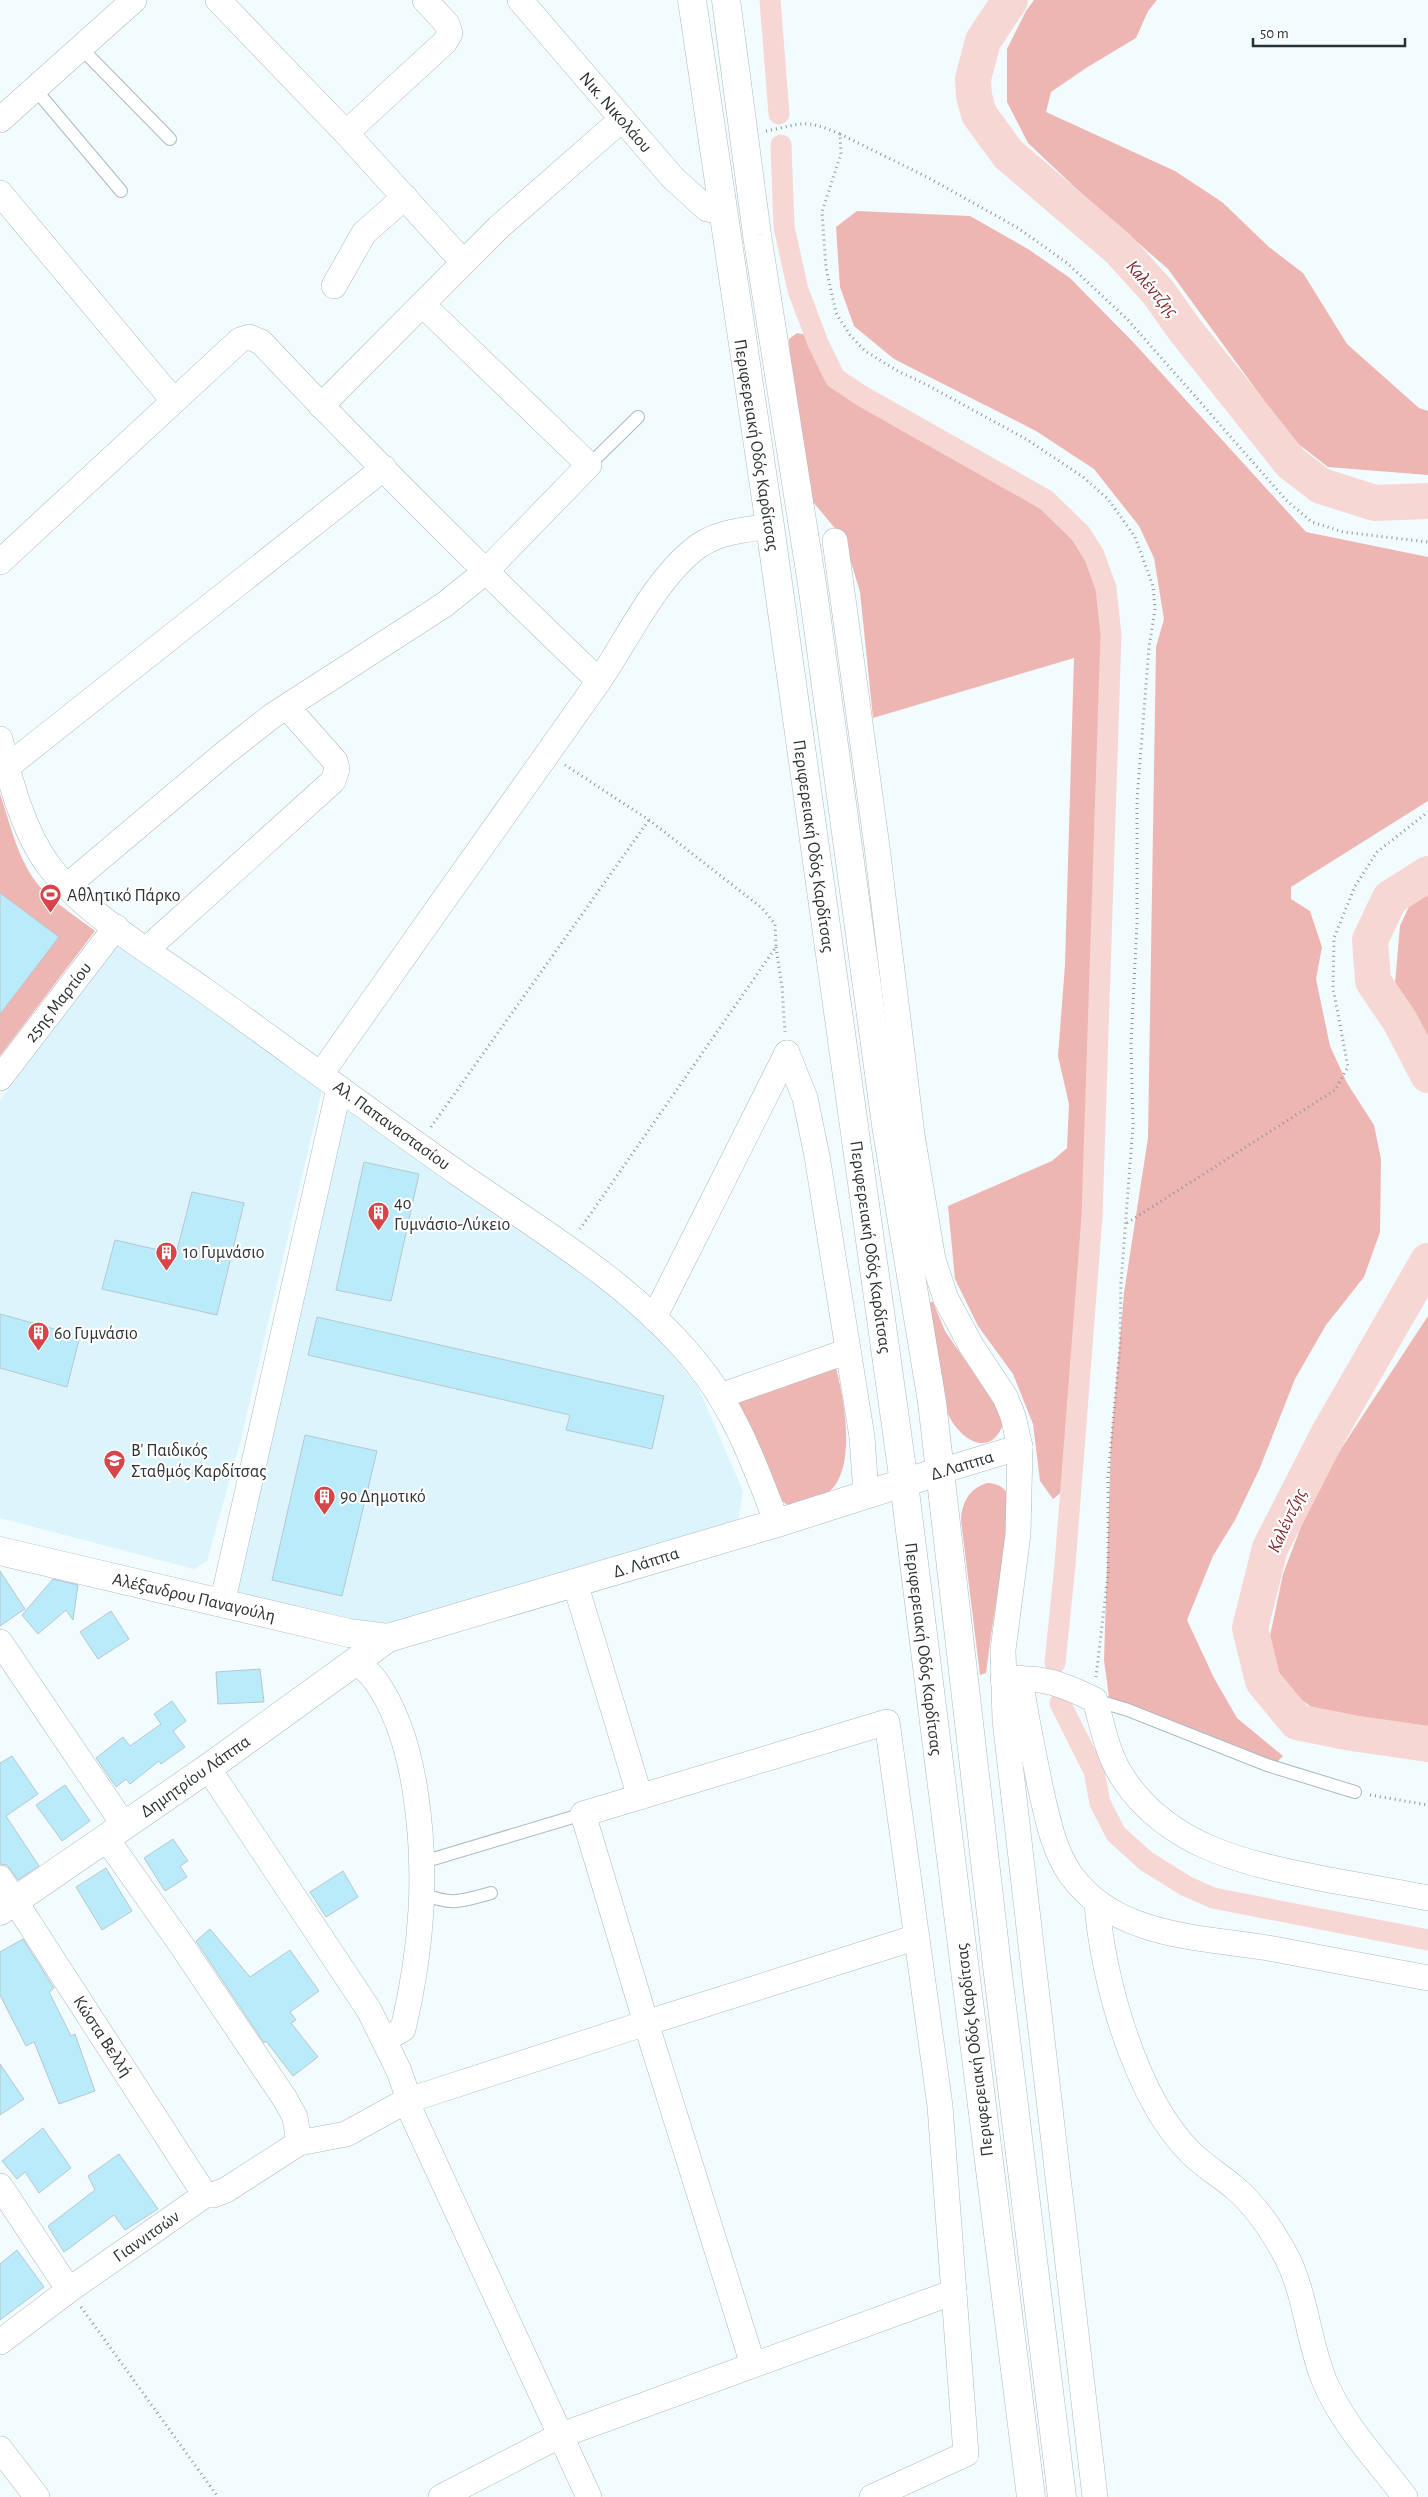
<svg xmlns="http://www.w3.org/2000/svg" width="1428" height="2497" viewBox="0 0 1428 2497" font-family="'Alegreya Sans',sans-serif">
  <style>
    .built { fill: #dcf4fc }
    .green { fill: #eeb6b2 }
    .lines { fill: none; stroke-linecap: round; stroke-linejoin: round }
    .canal { stroke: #f7d7d4; stroke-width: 21 }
    .river { stroke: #f7d7d4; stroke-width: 36 }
    .building { fill: #b9ebfb; stroke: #b8c7cc }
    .lane-casing { stroke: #acbabf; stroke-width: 14 }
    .street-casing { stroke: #acbabf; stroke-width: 26 }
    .secondary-casing { stroke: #acbabf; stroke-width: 29 }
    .primary-casing { stroke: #acbabf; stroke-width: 29 }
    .path { stroke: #8e9698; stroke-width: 3; stroke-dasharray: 1 4; stroke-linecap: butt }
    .lane { stroke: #fff; stroke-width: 12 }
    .street { stroke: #fff; stroke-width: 25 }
    .secondary { stroke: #fff; stroke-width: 28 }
    .primary { stroke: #fff; stroke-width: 28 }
    .labels { text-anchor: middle; stroke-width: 4.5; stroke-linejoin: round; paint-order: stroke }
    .street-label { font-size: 18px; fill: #2b3133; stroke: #fff }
    .poi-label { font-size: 18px; fill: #2b3133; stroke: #fff; text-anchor: start }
    .water-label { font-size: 19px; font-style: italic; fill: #81282a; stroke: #fff }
  </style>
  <rect width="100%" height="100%" fill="#f2fbfe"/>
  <g class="built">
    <path d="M117 943 322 1090 241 1439 207 1561 194 1569 0 1518V1101Z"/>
    <path d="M347 1107 596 1282 659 1339 698 1387 743 1491 738 1521 387 1626 237 1593Z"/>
  </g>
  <g class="green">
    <path d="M1034 0H1157L1148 11 1136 38 1086 68 1051 92 1046 112 1175 171 1222 202 1269 247 1303 273 1347 344 1419 408 1428 411V475L1328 467 1292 439 1168 269 1082 194 1028 143 1007 102V49L1026 11Z"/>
    <path d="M857 211 970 216 1028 249 1070 278 1134 343 1306 532 1428 557V801L1291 887V899L1310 911 1322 947 1316 979 1330 1046 1347 1083 1374 1125 1381 1159 1380 1232 1364 1277 1326 1325 1295 1379 1259 1470 1235 1520 1213 1556 1187 1620 1214 1678 1237 1718 1283 1756 1276 1763 1109 1697 1104 1660 1111 1441 1124 1293 1148 1138 1156 647 1164 619 1154 558 1139 526 1094 469 1036 431 894 359 854 326 840 287 836 227Z"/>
    <path d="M797 333 807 335 834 384 1044 503 1074 537 1088 556 1102 597 1106 655 1084 1222 1064 1490 1053 1499 1040 1481 1033 1424 1013 1374 978 1326 955 1279 948 1206 1052 1161 1067 1148 1069 1104 1058 1056 1065 965 1074 658 873 718 860 592 844 539 808 496 790 370 789 339Z"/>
    <path d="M0 794C11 826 18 862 41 888 56 904 77 917 95 931L0 1056V1014L58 937 0 893Z"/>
    <path d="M1428 888V1042L1395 983 1400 926 1413 898Z"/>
    <path d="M929 1302H933L945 1331 996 1405 1004 1422C991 1460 960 1440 948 1414Z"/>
    <path d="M1428 1316V1730L1357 1722 1319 1712 1294 1695 1276 1672 1270 1636 1283 1574 1316 1487Z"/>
    <path d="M836 1368C844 1399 856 1463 832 1489 823 1499 802 1502 789 1506L782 1501 735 1395Z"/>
    <path d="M987 1483C999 1483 1007 1489 1011 1501 1004 1558 993 1615 986 1673L980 1675 961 1520C962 1502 969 1489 987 1483Z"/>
  </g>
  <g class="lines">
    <g class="canal">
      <path d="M770 0 779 114"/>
      <path d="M781 145 784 227 798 290 818 343 835 378 862 396 1046 500 1080 533 1094 555 1106 588 1111 635 1092 1217 1065 1565 1055 1663"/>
      <path d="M1060 1703 1094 1771 1100 1803 1116 1834 1146 1861 1186 1886 1213 1898 1428 1940"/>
    </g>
    <g class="river">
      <path d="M1010 0 983 41 973 79 974 96 979 114 1008 154 1118 248 1158 292 1185 330 1291 463 1321 486 1375 503 1428 501"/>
      <path d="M1428 874 1390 898 1370 940 1373 981 1400 1021 1428 1075"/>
      <path d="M1428 1261 1330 1431 1270 1548 1250 1628 1263 1681 1297 1722 1352 1733 1428 1744"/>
    </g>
  </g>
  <g class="building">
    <path d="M0 893 59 937 0 1014Z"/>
    <path d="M364 1162 419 1174 391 1301 336 1290Z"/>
    <path d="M192 1192 244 1203 217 1315 102 1289 115 1240 176 1254Z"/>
    <path d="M0 1314 80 1336 67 1387 0 1368Z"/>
    <path d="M317 1317 664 1396 652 1449 566 1430 570 1415 308 1355Z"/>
    <path d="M305 1435 377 1451 342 1596 272 1580Z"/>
    <path d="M0 1571 25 1609 0 1626Z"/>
    <path d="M53 1579 78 1585 73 1620 66 1610 38 1634 22 1615Z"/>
    <path d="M111 1611 129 1639 98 1659 80 1632Z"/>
    <path d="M260 1669 264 1702 218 1704 216 1672Z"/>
    <path d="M172 1701 186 1721 173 1731 185 1747 161 1764 159 1761 130 1784 126 1779 116 1787 96 1758 123 1737 130 1746 161 1724 154 1714Z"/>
    <path d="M12 1756 38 1794 6 1816 39 1866 18 1880 7 1865 0 1864V1763Z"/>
    <path d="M65 1785 90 1821 62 1841 36 1805Z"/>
    <path d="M173 1839 188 1861 180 1866 187 1877 165 1891 144 1858Z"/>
    <path d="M106 1868 132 1911 102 1930 76 1887Z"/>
    <path d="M343 1871 358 1897 326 1917 310 1892Z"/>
    <path d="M210 1929 250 1977 290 1950 319 1991 290 2012 296 2020 291 2023 318 2057 293 2076 266 2041 264 2043 196 1941Z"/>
    <path d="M23 1939 54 1988 49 1992 71 2036 75 2034 95 2091 59 2104 34 2042 26 2046 0 1995V1952Z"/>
    <path d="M0 2064 24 2099 0 2115Z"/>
    <path d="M43 2128 71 2168 39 2193 25 2172 17 2179 2 2161Z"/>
    <path d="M119 2154 158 2209 125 2230 114 2215 64 2252 48 2226 95 2190 88 2176Z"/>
    <path d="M17 2250 44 2287 0 2320V2264Z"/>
  </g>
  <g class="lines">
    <defs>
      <g id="lane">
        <path d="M81 48 170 139"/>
        <path d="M35 89 121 191"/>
        <path d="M589 465 638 417"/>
        <path d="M1095 1700 1128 1710 1267 1765 1355 1792"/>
        <path d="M423 1862 583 1814"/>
        <path d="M423 1894C453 1906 461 1901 491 1893"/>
      </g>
      <g id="street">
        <path d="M218 0 346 133 463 262"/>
        <path d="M520 0 672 177 707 209 722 211"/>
        <path d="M0 120 134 0"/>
        <path d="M346 133 445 42 450 33 447 24 425 0"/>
        <path d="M0 193 173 400"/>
        <path d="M334 286 364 233 405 197"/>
        <path d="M321 406 499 227 621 120"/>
        <path d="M835 541 877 847 912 1135 933 1260 946 1299 972 1347 1005 1397 1013 1416 1020 1447 1018 1534 1003 1650 1005 1720 1095 2497"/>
        <path d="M0 562 240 340 249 337 261 342C370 458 484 571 599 681"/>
        <path d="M0 739C10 781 23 831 49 866 85 914 155 955 204 990 289 1051 373 1114 459 1174 541 1231 631 1283 695 1361 735 1409 755 1466 777 1523"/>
        <path d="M7 767 384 468"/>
        <path d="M67 886 225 753 272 716 444 605 485 572 589 465 423 305"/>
        <path d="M147 949 333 781 337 769 335 761 287 707"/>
        <path d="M787 1053 805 1098 817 1156 862 1437 866 1494"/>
        <path d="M321 1074C412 945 502 817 594 688 625 645 651 585 692 551 714 532 743 530 770 526"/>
        <path d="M0 1078 116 927"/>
        <path d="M654 1318 787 1053"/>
        <path d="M720 1396 848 1351"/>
        <path d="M941 1471 1020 1447"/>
        <path d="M575 1583 640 1797"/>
        <path d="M222 1604 339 1088"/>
        <path d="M0 1642 124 1825"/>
        <path d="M356 1661C363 1667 370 1673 375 1680 398 1712 409 1752 415 1790 428 1872 422 1949 403 2029L384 2040"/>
        <path d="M1020 1678C1025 1714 1033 1750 1040 1786 1047 1816 1053 1850 1071 1875 1115 1937 1200 1937 1268 1948 1321 1958 1374 1968 1428 1978"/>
        <path d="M1003 1680C1041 1675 1062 1684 1095 1700 1103 1727 1107 1754 1123 1778 1169 1848 1248 1864 1324 1879 1358 1885 1393 1891 1428 1898"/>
        <path d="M106 1838 182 1946 285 2099 295 2117 299 2143"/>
        <path d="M0 1878 205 2195"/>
        <path d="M1097 1903C1102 1978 1136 2099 1191 2153 1204 2166 1221 2176 1235 2188 1256 2206 1272 2230 1285 2254 1305 2290 1308 2340 1324 2380 1344 2427 1375 2457 1405 2497"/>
        <path d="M0 2186 69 2290"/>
        <path d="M0 2342 69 2290 205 2195H213L226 2190 299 2143 346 2134 406 2101 407 2094 399 2071 369 2010 208 1768"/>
        <path d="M753 2365 646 2023 917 1937"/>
        <path d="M0 2449 37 2497"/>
        <path d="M441 2497 559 2436 954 2292"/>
        <path d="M589 2497 406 2101 646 2023 583 1814 887 1722 940 2106 966 2454 872 2497"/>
      </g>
      <g id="secondary">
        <path d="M0 1551 349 1633 388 1638"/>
        <path d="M0 1911 208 1768 388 1638 777 1523 941 1471"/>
      </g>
      <g id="primary">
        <path d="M692 0 770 526 904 1483 1031 2497"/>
        <path d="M726 0 757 235 812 584 886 1125 932 1402 997 1966 1062 2497"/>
      </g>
    </defs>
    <use href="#lane" class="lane-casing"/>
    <use href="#street" class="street-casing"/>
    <use href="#secondary" class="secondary-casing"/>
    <use href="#primary" class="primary-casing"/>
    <g class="path">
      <path d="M766 131C803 124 803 118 840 134L841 154 822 212 826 268 836 313 850 335 865 351 896 370 929 386 1026 439 1083 477 1108 499 1135 537 1153 586 1155 609 1149 647 1137 800V923L1131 1044 1133 1125 1121 1283 1120 1346 1108 1477V1574L1096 1677"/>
      <path d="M840 134 927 177 1018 228 1067 263 1128 320 1287 501 1312 522 1343 532 1428 542"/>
      <path d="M565 765 649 820 762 908 775 924 776 947 580 1229"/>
      <path d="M776 947 782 987 785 1032"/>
      <path d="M431 1127 649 820"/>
      <path d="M1127 1223 1335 1090 1348 1067 1333 988 1334 938 1355 886 1377 852 1428 812"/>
      <path d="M1370 1795 1428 1805"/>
      <path d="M81 2307 218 2497"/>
    </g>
    <use href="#lane" class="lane"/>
    <use href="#street" class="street"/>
    <use href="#secondary" class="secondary"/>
    <use href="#primary" class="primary"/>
  </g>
  <defs>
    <symbol id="stadium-pin" viewBox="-11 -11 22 30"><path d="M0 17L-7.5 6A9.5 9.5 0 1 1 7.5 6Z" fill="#d54549" stroke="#fff"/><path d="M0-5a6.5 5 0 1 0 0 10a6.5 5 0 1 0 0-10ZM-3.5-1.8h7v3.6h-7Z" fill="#fff"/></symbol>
    <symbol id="building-pin" viewBox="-11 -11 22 30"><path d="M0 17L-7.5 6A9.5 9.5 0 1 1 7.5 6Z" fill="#d54549" stroke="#fff"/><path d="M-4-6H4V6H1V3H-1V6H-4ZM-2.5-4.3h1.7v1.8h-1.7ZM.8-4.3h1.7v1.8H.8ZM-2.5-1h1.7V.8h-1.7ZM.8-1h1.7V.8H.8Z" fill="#fff"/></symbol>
    <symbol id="school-pin" viewBox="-11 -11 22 30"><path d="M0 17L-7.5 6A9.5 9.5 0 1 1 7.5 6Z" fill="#d54549" stroke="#fff"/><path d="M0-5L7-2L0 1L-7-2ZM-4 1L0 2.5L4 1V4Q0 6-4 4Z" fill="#fff"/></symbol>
  </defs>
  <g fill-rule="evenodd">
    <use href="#stadium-pin" x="38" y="882" width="25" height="34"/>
    <use href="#building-pin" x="366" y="1200" width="25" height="34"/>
    <use href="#building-pin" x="154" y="1240" width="25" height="34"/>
    <use href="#building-pin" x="26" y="1320" width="25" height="34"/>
    <use href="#school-pin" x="102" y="1448" width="25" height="34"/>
    <use href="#building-pin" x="312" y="1484" width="25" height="34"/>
  </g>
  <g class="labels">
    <g class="street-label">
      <text transform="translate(616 112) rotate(49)" y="6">Νικ. Νικολάου</text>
      <text transform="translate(757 445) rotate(81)" y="6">Περιφερειακή Οδός Καρδίτσας</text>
      <text transform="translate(814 846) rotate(82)" y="6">Περιφερειακή Οδός Καρδίτσας</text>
      <text transform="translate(58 1002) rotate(-52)" y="6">25ης Μαρτίου</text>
      <text transform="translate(392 1125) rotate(36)" y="6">Αλ. Παπαναστασίου</text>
      <text transform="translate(871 1247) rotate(82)" y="6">Περιφερειακή Οδός Καρδίτσας</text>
      <text transform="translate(962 1465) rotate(-17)" y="6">Δ.Λαππα</text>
      <text transform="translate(646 1562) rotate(-17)" y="6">Δ. Λάππα</text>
      <text transform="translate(194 1597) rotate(13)" y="6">Αλέξανδρου Παναγούλη</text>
      <text transform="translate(924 1649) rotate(83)" y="6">Περιφερειακή Οδός Καρδίτσας</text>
      <text transform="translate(195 1776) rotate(-35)" y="6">Δημητρίου Λάππα</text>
      <text transform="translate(103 2036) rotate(57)" y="6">Κώστα Βελλή</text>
      <text transform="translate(974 2050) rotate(-97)" y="6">Περιφερειακή Οδός Καρδίτσας</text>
      <text transform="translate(146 2236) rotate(-35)" y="6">Γιαννιτσών</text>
    </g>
    <g class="poi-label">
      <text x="67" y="901">Αθλητικό Πάρκο</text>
      <text x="394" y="1209">4ο<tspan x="394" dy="21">Γυμνάσιο-Λύκειο</tspan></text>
      <text x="183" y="1258">1ο Γυμνάσιο</text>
      <text x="54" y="1339">6ο Γυμνάσιο</text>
      <text x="131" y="1456">Β' Παιδικός<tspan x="131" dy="21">Σταθμός Καρδίτσας</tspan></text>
      <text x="340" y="1502">9ο Δημοτικό</text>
    </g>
    <g class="water-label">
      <text transform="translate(1153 288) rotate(49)" y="7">Καλέντζης</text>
      <text transform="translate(1286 1520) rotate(-65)" y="7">Καλέντζης</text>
    </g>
  </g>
  <path d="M1253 38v8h152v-8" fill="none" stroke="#2b3133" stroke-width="2.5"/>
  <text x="1260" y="38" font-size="15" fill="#2b3133" stroke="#ffffff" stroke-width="4" paint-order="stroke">50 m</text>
</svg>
